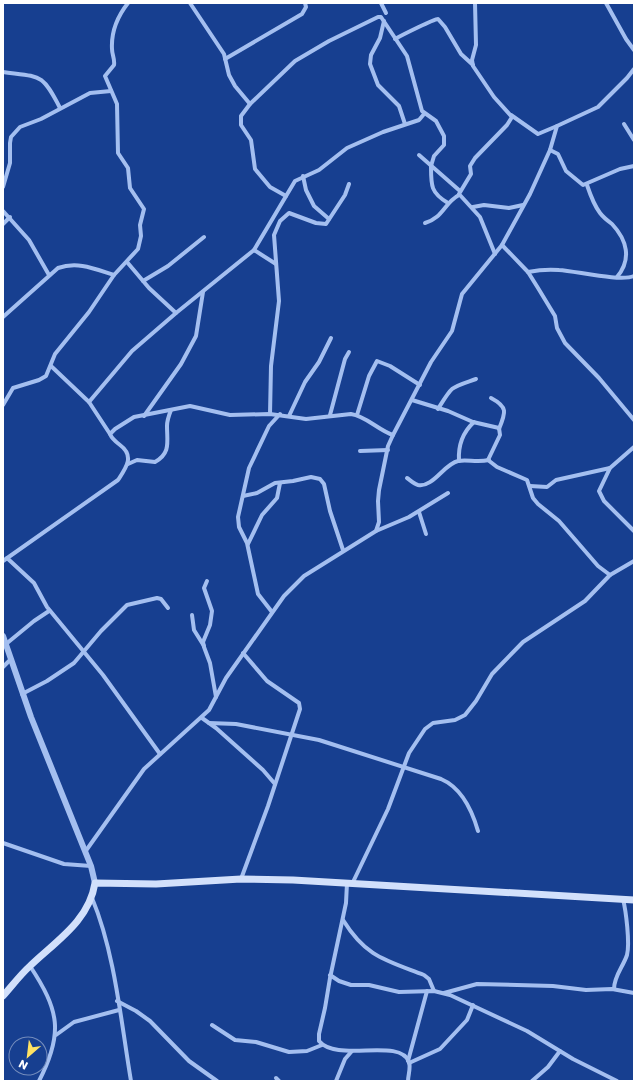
<svg xmlns="http://www.w3.org/2000/svg" width="637" height="1084" viewBox="0 0 637 1084" font-family="Poppins,sans-serif">
  <style>
    .lines { fill: none; stroke-linecap: round; stroke-linejoin: round }
    .minor { stroke: #a4bff0; stroke-width: 4 }
    .tertiary { stroke: #a4bff0; stroke-width: 6 }
    .secondary { stroke: #d2e0fb; stroke-width: 7 }
  </style>
  <rect width="100%" height="100%" fill="#173f90"/>
  <g class="lines">
    <g class="minor">
      <path d="M190 3 224 54 229 75 235 86 250 104"/>
      <path d="M381 3 386 13"/>
      <path d="M475 3 476 45 472 60 473 66 494 97 512 117 507 125 475 158 470 166 471 174 459 194 480 217 495 254"/>
      <path d="M606 3 626 39 634 50"/>
      <path d="M384 21 380 38 371 55 370 64 378 85 399 106 405 124"/>
      <path d="M395 39C402 35 434 19 438 19L445 27 461 54 473 65"/>
      <path d="M225 59 302 14 306 7 305 3"/>
      <path d="M3 72C41 77 42 73 60 108"/>
      <path d="M511 115 538 134 557 126"/>
      <path d="M624 124 634 140"/>
      <path d="M550 150 558 154 566 171 583 185 620 169 634 166"/>
      <path d="M419 155 460 191"/>
      <path d="M431 167C431 186 431 193 448 203"/>
      <path d="M303 176 306 190 314 206 329 219"/>
      <path d="M587 185C590 194 594 205 600 213 603 217 608 221 612 224 627 240 632 259 617 277"/>
      <path d="M3 187 10 163V143L11 137 20 127 41 119 90 93 111 91"/>
      <path d="M286 196 270 187 255 169 251 140 241 125V116L250 104 295 61 329 41 378 17H381L407 56 422 111 436 121 444 136V145L434 156 431 166"/>
      <path d="M473 207 484 205 509 208 523 205"/>
      <path d="M3 211 29 240 49 275"/>
      <path d="M425 223C443 218 444 203 459 195"/>
      <path d="M3 224 10 217"/>
      <path d="M502 245 528 272 538 288 555 316 557 328 565 343 599 378 634 420"/>
      <path d="M254 250 276 264"/>
      <path d="M127 262 149 288 176 313"/>
      <path d="M528 272C538 270 548 269 559 270 576 271 620 282 634 276"/>
      <path d="M143 281 168 266 204 237"/>
      <path d="M3 317 58 268C78 261 95 269 114 275"/>
      <path d="M51 366 89 402 110 434"/>
      <path d="M491 398C508 407 506 412 499 429"/>
      <path d="M412 400 448 411 473 422 499 428 500 435 488 460 497 467 527 480 533 498 538 504 559 521 598 566 610 575"/>
      <path d="M89 402 132 351 176 313 254 250 295 181 319 170 347 148 383 132 419 120 424 114"/>
      <path d="M3 405 13 388 39 380 46 376 55 354 89 312 114 275 138 249 141 236 140 225 144 209 130 188 128 168 118 153 117 104 105 76 114 65C115 59 112 55 112 49 111 31 117 17 128 3"/>
      <path d="M438 409C453 385 450 388 476 379"/>
      <path d="M270 414 271 366 279 301 274 235 280 221 289 213 316 223 326 224 345 195 349 184"/>
      <path d="M330 415 345 359 349 352"/>
      <path d="M357 415 369 376 377 361 390 366 420 385"/>
      <path d="M144 416 181 364 196 336 203 292"/>
      <path d="M289 416 305 382 319 362 331 338"/>
      <path d="M634 447 610 468 599 491 604 501 634 531"/>
      <path d="M360 451 388 450"/>
      <path d="M459 461C458 446 462 433 474 422"/>
      <path d="M128 464 137 460 155 462C171 453 167 442 167 426 167 421 169 415 171 410"/>
      <path d="M407 478C410 480 414 484 418 485 433 488 444 464 458 461 468 459 476 463 489 460"/>
      <path d="M530 486 547 487 556 480 610 468"/>
      <path d="M243 496 257 493 275 483 293 481 311 477 320 479 324 484 330 511 343 550"/>
      <path d="M419 512 426 534"/>
      <path d="M376 531 409 517 448 493"/>
      <path d="M248 544 262 515 277 498 280 483"/>
      <path d="M7 558 34 583 47 607 103 675 160 754"/>
      <path d="M3 561 118 480C126 468 135 456 120 445 116 442 112 439 110 434L115 429 134 417 190 406 230 415 270 414 306 419 351 414C366 416 378 430 393 435"/>
      <path d="M207 581 204 588 212 611 210 625 203 642 204 647 210 663 216 697"/>
      <path d="M272 612 258 594 247 543 239 527 238 517 249 468 269 426 280 414"/>
      <path d="M192 615 194 630 204 646"/>
      <path d="M6 644 34 621 49 611"/>
      <path d="M3 667 11 659"/>
      <path d="M22 694 47 681 74 663 101 631 127 605 157 598 161 599 168 608"/>
      <path d="M202 718 216 728 263 770 275 784"/>
      <path d="M209 723 236 724 319 740 441 779C462 788 472 810 478 831"/>
      <path d="M3 843 64 864 91 866"/>
      <path d="M85 852 144 769 209 710 226 678 284 596 304 576 376 531 379 522 378 501 379 490 388 446 393 435 431 362 452 331 462 294 502 245 530 194 550 150 557 126 598 107 627 78 634 69"/>
      <path d="M241 879 268 806 300 709 299 703 267 681 243 653"/>
      <path d="M353 882 388 809 409 753 425 729 433 723 455 720 465 715 476 701 492 674 523 642 585 601 610 575 634 561"/>
      <path d="M347 883 346 903 330 978 325 1008 319 1034V1041C337 1063 400 1037 409 1062 411 1068 408 1075 408 1081"/>
      <path d="M92 898C115 953 121 1022 131 1081"/>
      <path d="M343 920C366 957 385 960 424 975L429 979 434 991"/>
      <path d="M30 966C59 1010 64 1033 39 1081"/>
      <path d="M330 975 339 981 351 985H369L399 992 434 991 450 995 527 1031 573 1059 617 1081"/>
      <path d="M614 989C614 976 623 967 627 955 630 943 626 911 623 899"/>
      <path d="M444 993 477 984 553 986 586 990 612 989 634 993"/>
      <path d="M117 1001 136 1011 150 1021 189 1061 217 1081"/>
      <path d="M212 1025 235 1040 256 1042 289 1052 307 1051 322 1045"/>
      <path d="M56 1035 74 1022 119 1010"/>
      <path d="M408 1061 427 991"/>
      <path d="M409 1063 440 1049 467 1020 473 1005"/>
      <path d="M276 1078 279 1081"/>
      <path d="M336 1081 345 1059 352 1051"/>
      <path d="M532 1081 548 1067 560 1051"/>
    </g>
    <path class="tertiary" d="M3 636 31 717 91 866 95 883"/>
    <path class="secondary" d="M3 996C12 986 20 975 30 966 56 941 89 921 95 883L156 884 241 879 293 880 634 900"/>
  </g>
  <rect width="637" height="1084" fill="none" stroke="#ffffff" stroke-width="8"/>
  <g transform="translate(28 1056) rotate(208)"><circle r="19" fill="#173f90" stroke="#748cbc"/>
  <path d="M0-3L7 15L0 10L-7 15Z" fill="#ffe263"/>
  <text y="-6" font-size="11" font-weight="bold" text-anchor="middle" fill="#ffffff">N</text>
  </g>
</svg>
